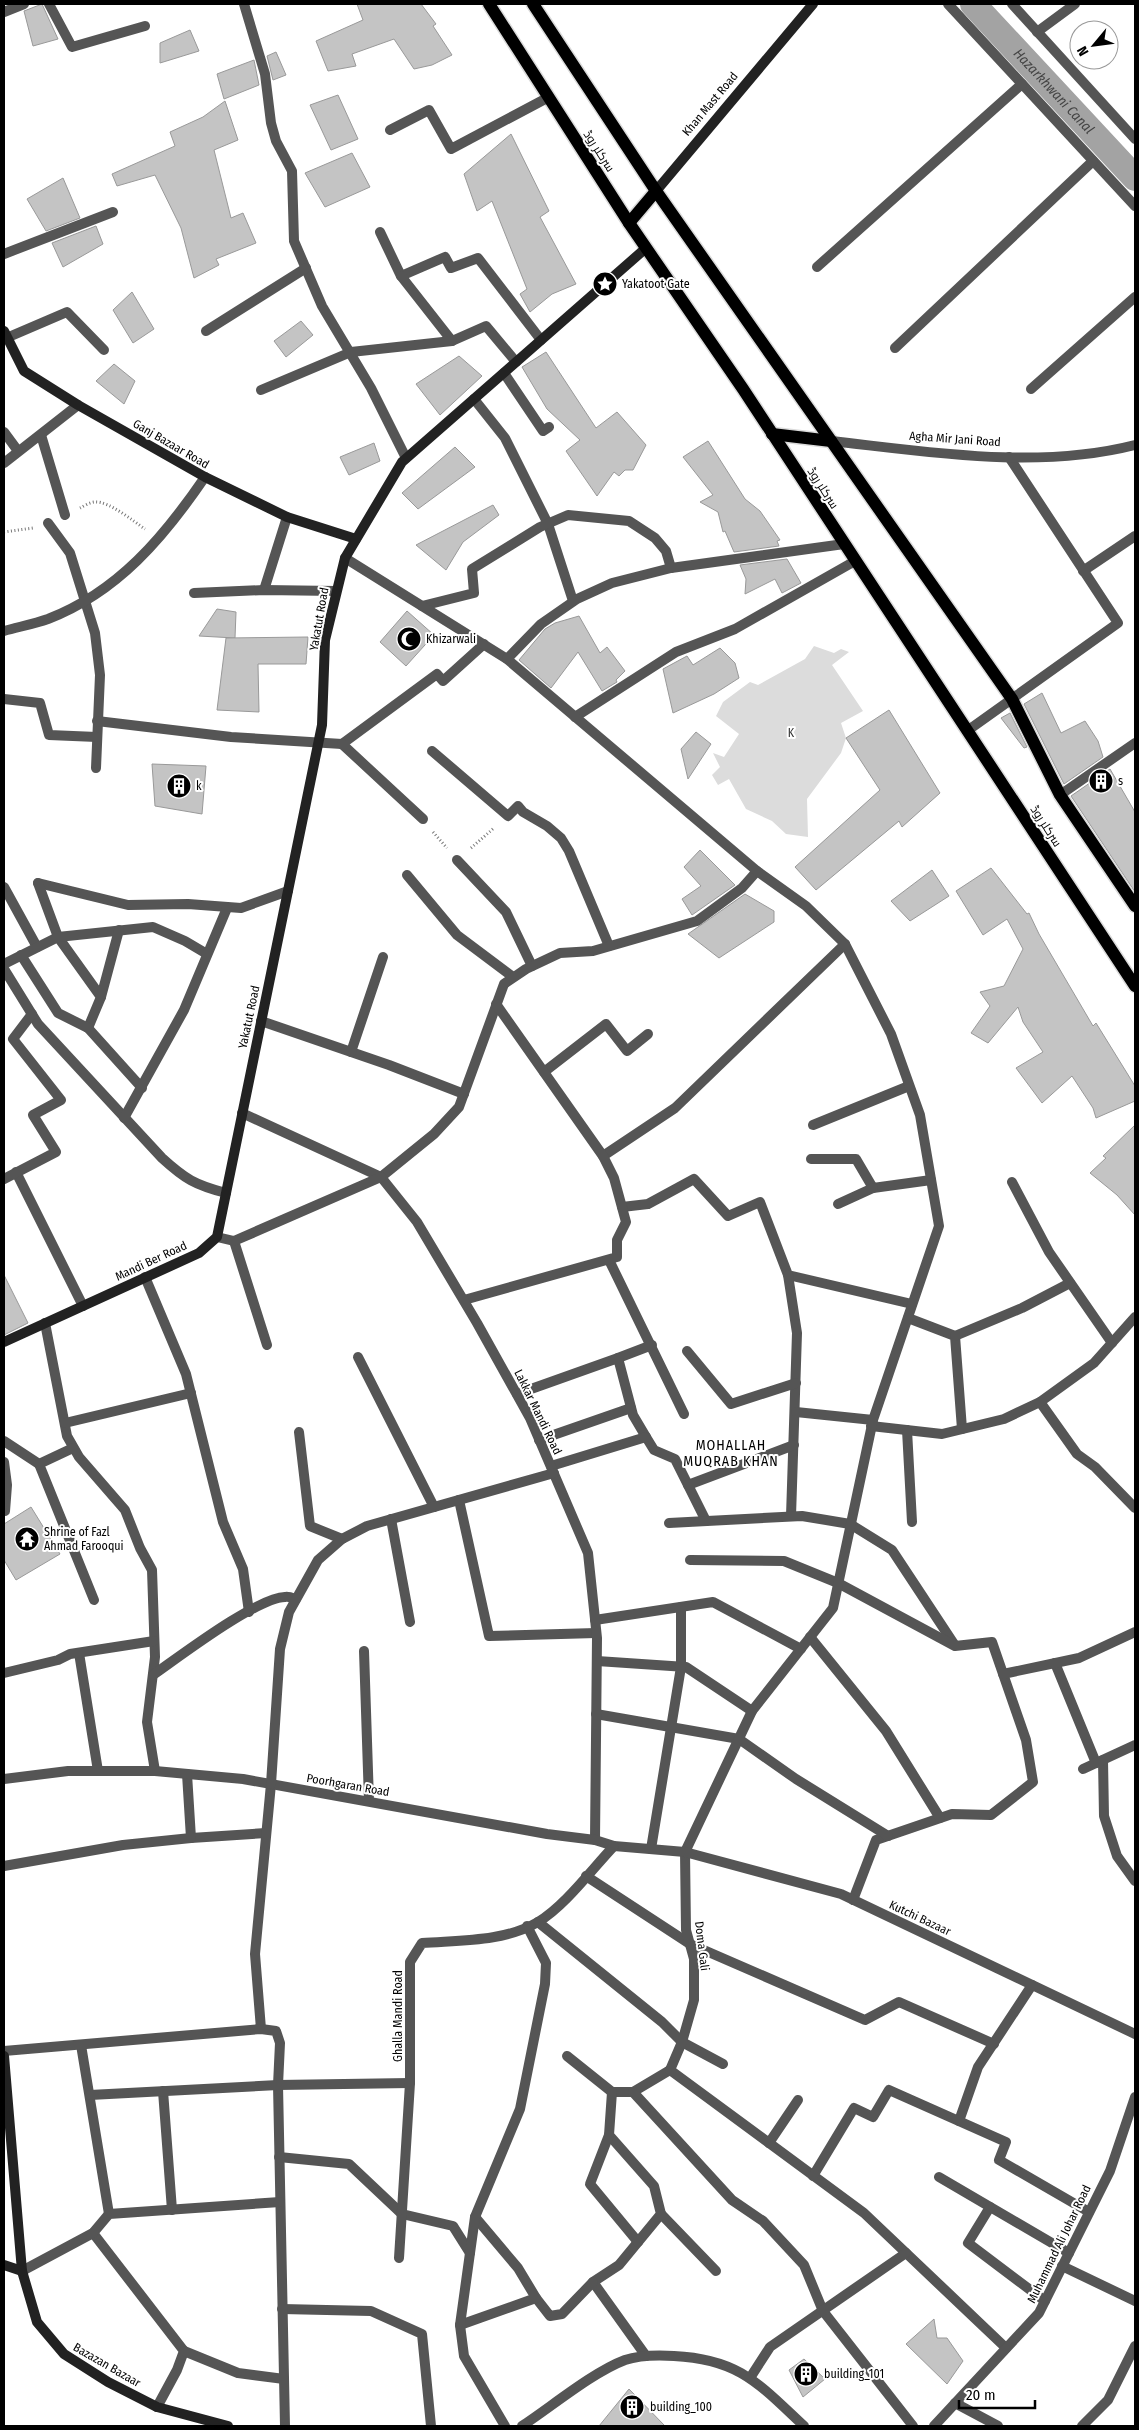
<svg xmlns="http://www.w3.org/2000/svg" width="1139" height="2430" viewBox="0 0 1139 2430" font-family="'Fira Sans Condensed',Cairo,sans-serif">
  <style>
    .green { fill: #dcdcdc }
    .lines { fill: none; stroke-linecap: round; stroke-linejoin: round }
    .canal { stroke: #a3a3a3; stroke-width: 26 }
    .building { fill: #c4c4c4; stroke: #999 }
    .primary-casing { stroke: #dbdbdb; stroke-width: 15 }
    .path { stroke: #777; stroke-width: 3; stroke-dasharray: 1 2.5; stroke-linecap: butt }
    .lane { stroke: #555; stroke-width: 10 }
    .street { stroke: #555; stroke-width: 10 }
    .secondary { stroke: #222; stroke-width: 10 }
    .primary { stroke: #000; stroke-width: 12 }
    .labels { text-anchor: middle; stroke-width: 4; stroke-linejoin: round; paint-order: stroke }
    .street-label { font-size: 12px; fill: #000; stroke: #fff }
    .poi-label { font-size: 12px; fill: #000; stroke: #fff; text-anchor: start }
    .park-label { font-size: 12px; fill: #333; stroke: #fff }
    .water-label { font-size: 14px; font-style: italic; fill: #444; stroke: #fff }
    .neighbourhood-label { font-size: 14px; letter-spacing: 1px; fill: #000; stroke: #fff }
  </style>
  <rect width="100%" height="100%" fill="#fff"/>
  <path class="green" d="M814 646 834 653 841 649 849 652 832 665 863 711 841 723 846 738 841 753 807 799 808 837 786 834 772 821 746 809 729 779 718 785 712 775 720 767 713 753 724 757 739 734 716 716 723 702 750 682 758 685 805 659Z"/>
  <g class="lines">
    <path class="canal" id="s1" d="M973 4 1135 178"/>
  </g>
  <g class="building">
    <path d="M42 4 58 39 33 46 24 11Z"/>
    <path d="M357 4H421L436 24 433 26 452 55 432 65 414 69 394 39 352 54 356 66 328 71 316 41 363 20Z"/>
    <path d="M190 30 199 51 160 63V43Z"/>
    <path d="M276 52 286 75 273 80 267 56Z"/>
    <path d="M254 60 259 85 224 99 217 74Z"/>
    <path d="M338 95 358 139 331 150 310 105Z"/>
    <path d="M225 101 238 140 214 150 231 218 243 213 256 243 216 259 219 265 194 278 181 228 155 175 117 186 112 174 175 146 170 132 203 117Z"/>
    <path d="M511 134 549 211 540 217 576 284 552 294 530 312 520 294 527 289 492 201 477 211 464 174Z"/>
    <path d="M352 153 370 187 325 207 305 173Z"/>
    <path d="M63 178 80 218 46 231 27 199Z"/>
    <path d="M96 226 103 244 63 267 52 243Z"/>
    <path d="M132 292 154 329 133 343 113 310Z"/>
    <path d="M301 321 313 335 286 357 274 341Z"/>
    <path d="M546 352 596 428 617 412 646 445 633 470H625L619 476 614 472 597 496 566 451 580 440 547 409 522 367Z"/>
    <path d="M459 356 482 376 440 415 416 384Z"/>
    <path d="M114 364 135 381 124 404 96 381Z"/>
    <path d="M708 441 745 499 760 511 780 540 777 541 779 546 734 552 725 531 723 532 718 512 700 502 713 495 683 457Z"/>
    <path d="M374 443 380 461 349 475 340 457Z"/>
    <path d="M455 447 475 467 418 509 402 493Z"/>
    <path d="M493 505 499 515 463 542 446 570 416 545Z"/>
    <path d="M787 559 801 583 782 593 775 579 745 594 746 579 740 565Z"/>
    <path d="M217 609 236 612 235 638 199 636Z"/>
    <path d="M407 611 434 635 406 666 380 642Z"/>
    <path d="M579 616 600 653 607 647 625 671 616 680 617 682 602 691 578 652 551 688 519 660 545 629 555 623Z"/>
    <path d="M308 637 306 664H258L259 712 217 710 226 638Z"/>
    <path d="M720 648 735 663 739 678 714 694 673 713 663 669 687 656 693 665Z"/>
    <path d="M1042 693 1061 733 1085 721 1098 741 1103 757 1064 784 1024 704Z"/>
    <path d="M889 710 940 793 902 827 899 821 816 890 795 867 880 790 846 738Z"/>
    <path d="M1010 713 1027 747 1024 748 1001 718Z"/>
    <path d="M696 732 711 744 688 779 681 749Z"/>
    <path d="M152 764 206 766 202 814 155 806Z"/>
    <path d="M1110 769 1135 812V892L1071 796Z"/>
    <path d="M700 850 735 885 692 915 682 899 701 886 684 867Z"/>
    <path d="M991 868 1027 914 1029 913 1039 934 1093 1026 1096 1023 1135 1086V1101L1096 1118 1093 1108 1072 1076 1042 1103 1016 1068 1043 1052 1023 1022 1018 1007 988 1043 971 1033 990 1006 980 992 1004 986 1023 949 1007 919 983 935 956 891Z"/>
    <path d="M932 870 949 896 910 921 891 901Z"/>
    <path d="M745 894 774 911V922L719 958 688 934Z"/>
    <path d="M1135 1125V1215L1117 1195 1090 1173 1106 1158 1103 1156Z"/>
    <path d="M4 1275 28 1323 4 1335Z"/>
    <path d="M31 1507 60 1554 16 1580 4 1560V1524Z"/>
    <path d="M934 2319 937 2338H947L963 2361 947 2384 906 2344Z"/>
    <path d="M804 2359 825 2379 803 2397 789 2370Z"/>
    <path d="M629 2389 665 2426H599Z"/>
  </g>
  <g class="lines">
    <defs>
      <g id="primary">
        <path d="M489 4 629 223 743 389 1135 986"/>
        <path d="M533 4 656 191 1012 699 1060 795 1135 906"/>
        <path d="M629 223 656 191"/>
        <path d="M772 434 831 441"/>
      </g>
    </defs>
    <use href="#primary" class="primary-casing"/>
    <g class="path">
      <path d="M80 508C84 506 90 502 95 502 109 501 133 521 145 529"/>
      <path d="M4 532 33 528"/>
      <path d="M433 832 447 848"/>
      <path d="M471 848 494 828"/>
    </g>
    <g class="lane">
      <path d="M49 4 72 47 145 26"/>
      <path d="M244 4 265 74 271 123 276 141 292 171 294 241 322 306 371 388 406 458"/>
      <path d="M4 12 24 4"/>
      <path d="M1037 32 1075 4"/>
      <path d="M390 130 429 110 451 149 549 97"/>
      <path d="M380 232 401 276 445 257 451 268 478 258 541 340"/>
      <path d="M4 254 113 212"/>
      <path d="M401 276 452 341 486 326 516 362"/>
      <path d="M206 331 306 268"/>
      <path d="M4 339 67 312 104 350"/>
      <path d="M504 373 543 431 549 427"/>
      <path d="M261 390 351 352 452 341"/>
      <path d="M474 399 505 438 548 524 573 601"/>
      <path d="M4 432 18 451"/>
      <path d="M41 435 65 515"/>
      <path d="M4 463 78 405"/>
      <path d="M48 523 70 553 95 633 100 675 96 768"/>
      <path d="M1083 571 1135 536"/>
      <path d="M264 590 287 517"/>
      <path d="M194 593 264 590 336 591"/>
      <path d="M422 606 474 593 472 569 540 527 568 515 629 521 655 538 666 551 671 568"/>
      <path d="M4 631C18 627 34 624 48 619 118 592 164 537 205 477"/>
      <path d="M4 699 40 703 49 735 97 737"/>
      <path d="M575 717 676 652 735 629 855 561"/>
      <path d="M97 721 231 737 342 744 437 674 443 681 484 644"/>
      <path d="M967 731 1118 623 1009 457"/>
      <path d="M342 744 423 819"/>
      <path d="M432 751 508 816 518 806 523 812 547 826 561 838 569 851 609 946"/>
      <path d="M1060 795 1135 743"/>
      <path d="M457 860 506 912 532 966"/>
      <path d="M407 875 457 935 513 977"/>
      <path d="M38 883 128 905 188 904 241 908 288 891"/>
      <path d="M38 883 58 937 101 997 88 1028"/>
      <path d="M4 887 37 947"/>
      <path d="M21 955 58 1013 88 1028 142 1088"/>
      <path d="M4 964 58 937 153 927 185 941 207 954"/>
      <path d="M4 969 38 1024 162 1158C185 1179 195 1185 226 1193"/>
      <path d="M101 997 119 930"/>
      <path d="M261 1021 389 1065 464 1094"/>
      <path d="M351 1052 383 957"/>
      <path d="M544 1072 606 1024 627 1051 648 1034"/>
      <path d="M124 1118 184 1010 227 908"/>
      <path d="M813 1125 909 1086"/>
      <path d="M603 1156 675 1108 845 944"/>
      <path d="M811 1159H856L873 1188 931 1180"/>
      <path d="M16 1172 83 1306"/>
      <path d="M381 1177 434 1134 459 1107 504 984 526 969 560 953 593 951 697 921 742 888 757 871"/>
      <path d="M4 1179 56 1152 33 1115 61 1100 13 1039 32 1014"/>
      <path d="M1012 1182 1049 1252 1112 1343"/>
      <path d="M838 1204 873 1188"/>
      <path d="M622 1207 648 1204 694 1179 728 1216 760 1202 788 1275 912 1304"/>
      <path d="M234 1241 267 1345"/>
      <path d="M609 1260 684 1414"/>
      <path d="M788 1275 797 1333 791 1516"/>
      <path d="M145 1277 186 1374 223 1522 243 1569 249 1612"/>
      <path d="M464 1300 617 1257V1240L626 1222 614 1178 603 1156 496 1004"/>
      <path d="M908 1318 955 1336 962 1429"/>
      <path d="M45 1323 67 1436 79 1457 125 1510 140 1548 152 1570 155 1657 147 1722 155 1771"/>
      <path d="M955 1336 1022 1308 1070 1283"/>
      <path d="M687 1351 731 1404 796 1383"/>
      <path d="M358 1357 434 1507"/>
      <path d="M618 1358 652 1345"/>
      <path d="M517 1394 618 1358 633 1415 646 1437 654 1450 675 1459 706 1521"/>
      <path d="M1040 1402 1077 1454 1095 1467 1135 1508"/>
      <path d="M796 1412 873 1420"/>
      <path d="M65 1423 191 1393"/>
      <path d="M871 1426 942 1434 1004 1419 1040 1402 1094 1363 1135 1317"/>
      <path d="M907 1430 912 1522"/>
      <path d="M299 1432 310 1526 342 1539"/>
      <path d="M539 1440 631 1408"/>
      <path d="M4 1441 39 1464"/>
      <path d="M73 1448 39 1464 94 1600"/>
      <path d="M4 1462 7 1485 5 1511"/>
      <path d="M551 1466 646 1437"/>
      <path d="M688 1485 794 1445"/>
      <path d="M459 1500 489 1636 596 1633"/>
      <path d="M391 1519 410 1622"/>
      <path d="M669 1523 802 1516 850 1524 892 1550 954 1644"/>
      <path d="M690 1560 784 1561 838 1583 955 1646 992 1642 1026 1740 1033 1782 991 1815 952 1814 876 1840 853 1900"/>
      <path d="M595 1620 713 1602 801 1649"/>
      <path d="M810 1637 886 1731 940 1818"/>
      <path d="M364 1651 369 1801"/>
      <path d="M79 1653 98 1771"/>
      <path d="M597 1661 686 1667 752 1711"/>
      <path d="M1055 1663 1096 1763"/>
      <path d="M4 1673 58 1660 70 1654 154 1641"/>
      <path d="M1003 1674 1079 1658 1135 1632"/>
      <path d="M153 1675C179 1657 256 1598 285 1597 288 1596 293 1598 296 1599"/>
      <path d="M596 1714 739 1739 796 1779 888 1836"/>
      <path d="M1103 1760 1104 1816 1117 1856 1135 1881"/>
      <path d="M1083 1769 1135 1745"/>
      <path d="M191 1838 266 1833"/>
      <path d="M651 1849 681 1667V1607"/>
      <path d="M4 1866 123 1845 191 1838 187 1774"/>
      <path d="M586 1876 690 1944 865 2020 899 2002 994 2044"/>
      <path d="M538 1922 662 2022 682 2042 723 2064"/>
      <path d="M261 2029 255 1954 271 1784"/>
      <path d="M567 2056 612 2092H633L670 2070"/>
      <path d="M670 2070 864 2213 1006 2348"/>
      <path d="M670 2070 682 2042 694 2000V1959L686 1930 685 1852"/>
      <path d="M163 2091 172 2210"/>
      <path d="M612 2092 609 2135 654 2186 661 2214 619 2265 593 2282 646 2356"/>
      <path d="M633 2092 732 2200 763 2221 804 2265 823 2311 913 2426"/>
      <path d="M959 2121 978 2067 1032 1985"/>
      <path d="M609 2135 590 2184 638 2242"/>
      <path d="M769 2143 798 2100"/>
      <path d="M279 2157 349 2164 402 2214 453 2226 470 2253"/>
      <path d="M813 2176 854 2108 873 2117 889 2090 1006 2142 999 2160 1089 2212"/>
      <path d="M939 2177 1069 2253"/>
      <path d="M990 2207 968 2243 1045 2301"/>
      <path d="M661 2214 716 2271"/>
      <path d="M93 2233 184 2351 177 2370 157 2407"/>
      <path d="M1062 2266 1135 2301"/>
      <path d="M536 2298 550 2316 562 2314 593 2282"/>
      <path d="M282 2309 371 2311 422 2334 431 2426"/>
      <path d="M460 2325 536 2298 518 2268 475 2217"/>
      <path d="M184 2351 238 2373 284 2379"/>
      <path d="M750 2378 770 2347 906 2253"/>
      <path d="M955 2403 998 2426"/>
      <path d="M505 2426 464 2356 460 2325 475 2217 520 2109 545 1984 546 1963 527 1926"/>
      <path d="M1082 2426 1108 2400 1135 2346"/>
    </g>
    <g class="street">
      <path d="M948 4 1135 206"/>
      <path d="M1012 4 1135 139"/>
      <path d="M817 267 1022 84"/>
      <path d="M895 348 1093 161"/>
      <path d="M1031 389 1135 297"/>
      <path d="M831 441C930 452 1037 470 1135 445"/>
      <path d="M345 558 507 659 757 871 806 906 845 944 891 1034 920 1115 939 1226 873 1420 833 1608 752 1711 685 1852"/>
      <path d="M507 659 541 624 577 599 612 583 671 568 844 544"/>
      <path d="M242 1113 381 1177 417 1222 477 1323 530 1418 588 1553 597 1638 595 1840"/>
      <path d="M217 1237 234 1241 381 1177"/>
      <path d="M4 1779 68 1771H155L243 1779 547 1834 595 1840 614 1846 685 1852 841 1894 1135 2034"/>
      <path d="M271 1784 280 1649 289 1612 318 1560 342 1539 367 1526 554 1473"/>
      <path d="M81 2045 109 2214"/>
      <path d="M4 2051 261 2029 276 2031 280 2043 278 2085 285 2426"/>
      <path d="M90 2095 278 2085 410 2083"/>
      <path d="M399 2258 410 2083V1962L422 1943C460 1940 504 1942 538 1922 565 1906 592 1869 614 1846"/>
      <path d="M22 2271 93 2233 109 2214 280 2202"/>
      <path d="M522 2426C551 2407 593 2372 625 2360 640 2355 658 2355 674 2356 739 2359 759 2384 804 2426"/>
      <path d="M934 2426 1039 2313 1110 2171 1135 2097"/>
    </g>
    <g class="secondary">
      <path d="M656 191 813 4"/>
      <path d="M4 331 24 371 78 405 205 477 287 517 356 539"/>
      <path d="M4 1342 199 1253 217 1237 322 725 325 640 345 558 402 462 646 248"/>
      <path d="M4 2056 22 2271 37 2322 64 2354 108 2382 157 2407 228 2426"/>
      <path d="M4 2265 22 2271"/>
    </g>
    <use href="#primary" class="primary"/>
  </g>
  <defs>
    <symbol id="sight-disc" viewBox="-11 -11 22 22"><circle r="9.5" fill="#000" stroke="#fff"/><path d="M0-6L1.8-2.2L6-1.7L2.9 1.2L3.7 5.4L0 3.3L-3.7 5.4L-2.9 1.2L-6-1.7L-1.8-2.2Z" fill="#fff"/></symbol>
    <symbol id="mosque-disc" viewBox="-11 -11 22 22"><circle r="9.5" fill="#000" stroke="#fff"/><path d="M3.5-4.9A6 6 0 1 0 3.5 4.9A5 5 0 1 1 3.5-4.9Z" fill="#fff"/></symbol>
    <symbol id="building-disc" viewBox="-11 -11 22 22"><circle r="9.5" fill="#000" stroke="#fff"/><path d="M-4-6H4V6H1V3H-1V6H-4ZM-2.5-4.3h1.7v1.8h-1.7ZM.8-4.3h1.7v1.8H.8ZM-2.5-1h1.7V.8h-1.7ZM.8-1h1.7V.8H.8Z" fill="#fff"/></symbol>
    <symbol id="temple-disc" viewBox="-11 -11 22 22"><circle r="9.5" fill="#000" stroke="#fff"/><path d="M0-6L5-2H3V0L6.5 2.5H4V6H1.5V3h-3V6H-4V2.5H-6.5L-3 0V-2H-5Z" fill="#fff"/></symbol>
  </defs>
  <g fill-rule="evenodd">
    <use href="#sight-disc" x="591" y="270" width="28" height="28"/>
    <use href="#mosque-disc" x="395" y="625" width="28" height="28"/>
    <use href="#building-disc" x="1087" y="767" width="28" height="28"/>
    <use href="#building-disc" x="165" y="772" width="28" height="28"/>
    <use href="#temple-disc" x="13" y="1525" width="28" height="28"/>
    <use href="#building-disc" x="792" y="2360" width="28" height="28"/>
    <use href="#building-disc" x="618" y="2393" width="28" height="28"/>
  </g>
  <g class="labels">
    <g class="street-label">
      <text transform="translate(710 104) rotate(-50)" y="4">Khan Mast Road</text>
      <text transform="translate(599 151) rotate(57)" y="4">سرکلر روڈ</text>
      <text transform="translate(955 439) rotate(4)" y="4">Agha Mir Jani Road</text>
      <text transform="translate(171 444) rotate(30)" y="4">Ganj Bazaar Road</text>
      <text transform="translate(823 488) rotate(57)" y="4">سرکلر روڈ</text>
      <text transform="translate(319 619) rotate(-80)" y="4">Yakatut Road</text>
      <text transform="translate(1046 826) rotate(57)" y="4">سرکلر روڈ</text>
      <text transform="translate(249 1017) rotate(-78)" y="4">Yakatut Road</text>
      <text transform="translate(151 1261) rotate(-25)" y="4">Mandi Ber Road</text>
      <text transform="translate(538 1412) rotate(64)" y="4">Lakkar Mandi Road</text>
      <text transform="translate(348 1785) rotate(10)" y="4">Poorhgaran Road</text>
      <text transform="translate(920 1918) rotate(25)" y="4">Kutchi Bazaar</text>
      <text transform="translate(702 1946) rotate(83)" y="4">Doma Gali</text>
      <text transform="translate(398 2016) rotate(-90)" y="4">Ghalla Mandi Road</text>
      <text transform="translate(1059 2244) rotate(-64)" y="4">Muhammad Ali Johar Road</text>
      <text transform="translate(107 2365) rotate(30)" y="4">Bazazan Bazaar</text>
    </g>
    <g class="poi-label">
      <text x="622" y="288">Yakatoot Gate</text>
      <text x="426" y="643">Khizarwali</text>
      <text x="1118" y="785">s</text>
      <text x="196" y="790">k</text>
      <text x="44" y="1536">Shrine of Fazl<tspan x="44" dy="14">Ahmad Farooqui</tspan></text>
      <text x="824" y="2378">building_101</text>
      <text x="650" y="2411">building_100</text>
    </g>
    <g class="park-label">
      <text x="791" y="737">K</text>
    </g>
    <g class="water-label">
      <text dy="5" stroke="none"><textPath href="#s1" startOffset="119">Hazarkhwani Canal</textPath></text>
    </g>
    <g class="neighbourhood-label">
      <text x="731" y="1450">MOHALLAH<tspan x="731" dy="16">MUQRAB KHAN</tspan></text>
    </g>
  </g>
  <rect width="1139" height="2430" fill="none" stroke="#000000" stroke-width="10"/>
  <g transform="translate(1094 45) rotate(241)"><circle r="24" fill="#ffffff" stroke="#999999"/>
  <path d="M0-4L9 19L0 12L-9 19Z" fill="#000000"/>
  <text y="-8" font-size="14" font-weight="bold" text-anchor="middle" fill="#000000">N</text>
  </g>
  <path d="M959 2400v8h76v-8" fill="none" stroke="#000000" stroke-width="2.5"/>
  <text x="966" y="2400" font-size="15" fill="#000000" stroke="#ffffff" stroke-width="4" paint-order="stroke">20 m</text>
</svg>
